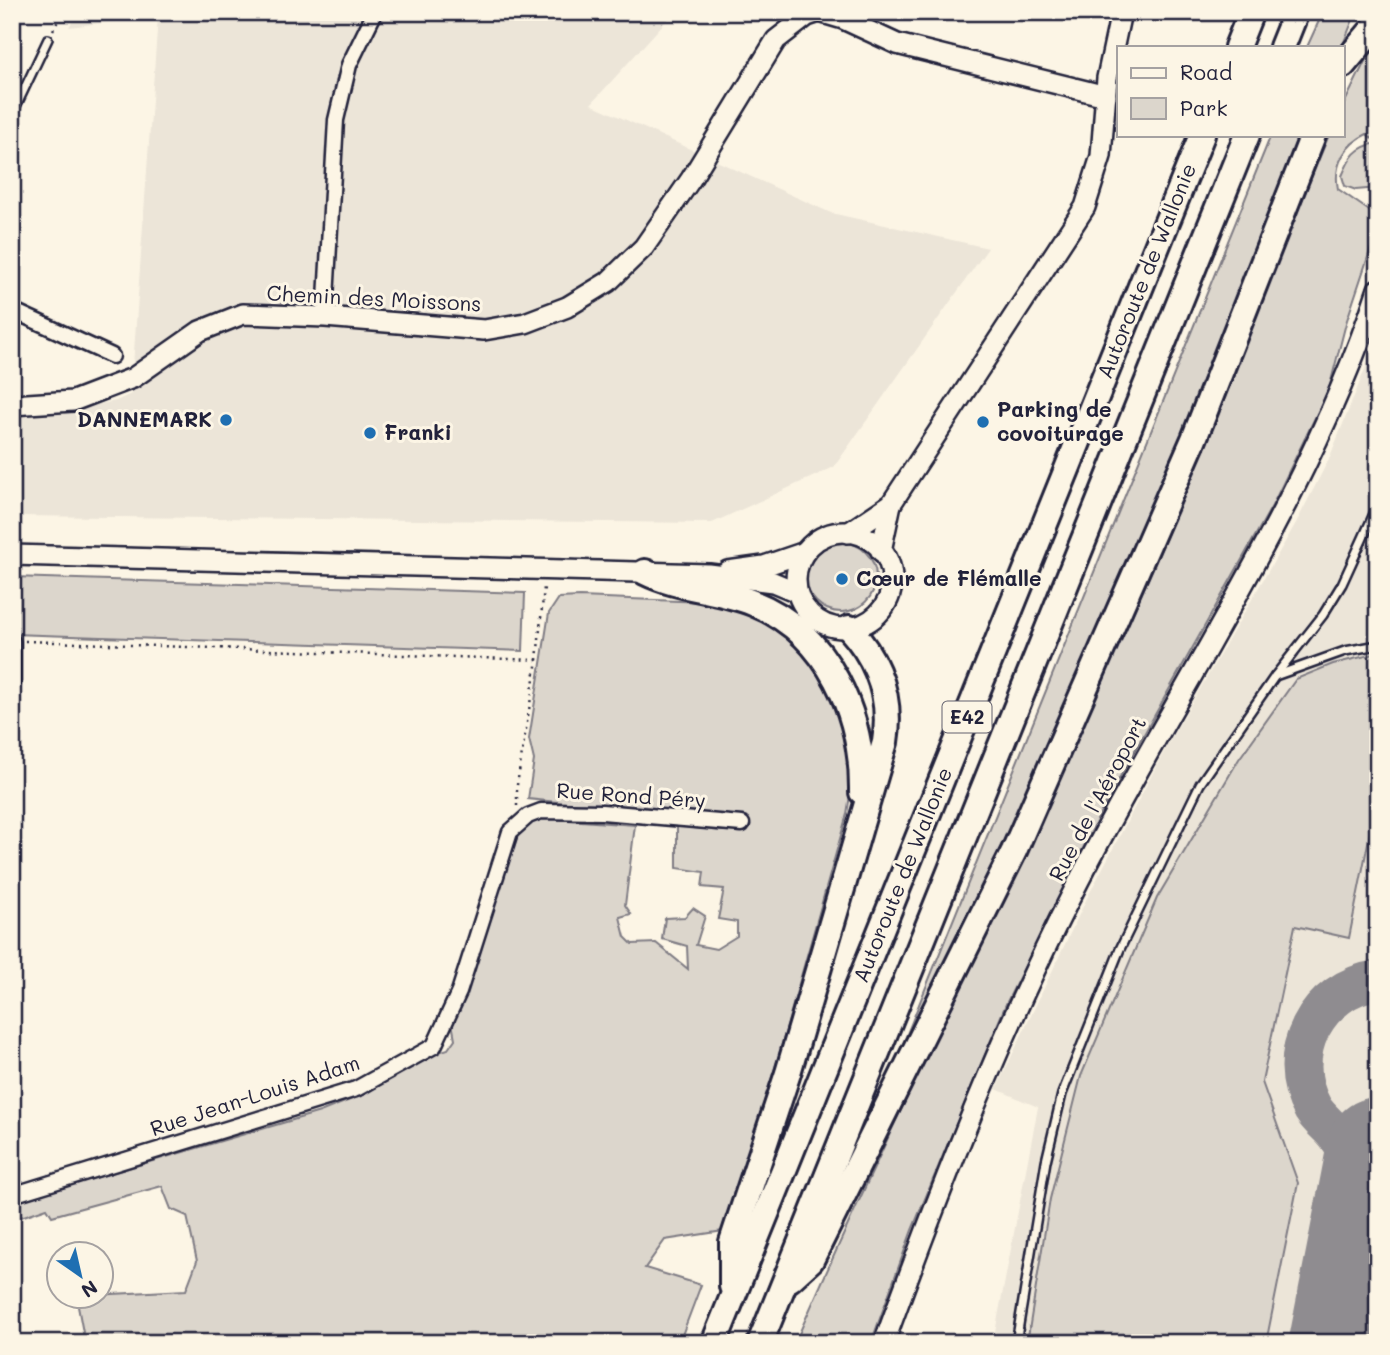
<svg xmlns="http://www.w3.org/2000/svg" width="1390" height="1355" viewBox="0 0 1390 1355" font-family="Mali,sans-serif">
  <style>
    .built { fill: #ece5d8 }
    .green { fill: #dcd6cc; stroke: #7f7c84; stroke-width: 2 }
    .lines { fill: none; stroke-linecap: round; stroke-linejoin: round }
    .taxiway { stroke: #8f8c90; stroke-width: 40 }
    .runway { stroke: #8f8c90; stroke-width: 102 }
    .lane-casing { stroke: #22223b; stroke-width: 12 }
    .street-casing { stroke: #22223b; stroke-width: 19 }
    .secondary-casing { stroke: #22223b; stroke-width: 24 }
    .highway-casing { stroke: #22223b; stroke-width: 30 }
    .path { stroke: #22223b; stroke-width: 2.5; stroke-dasharray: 2 5; stroke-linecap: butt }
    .lane { stroke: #fcf5e5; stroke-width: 7 }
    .street { stroke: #fcf5e5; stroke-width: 14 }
    .secondary { stroke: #fcf5e5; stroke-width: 19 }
    .highway { stroke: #fcf5e5; stroke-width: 24 }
    .poi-dot { fill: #1f6fb2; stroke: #fcf5e5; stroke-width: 2.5 }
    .labels { text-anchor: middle; stroke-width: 6; stroke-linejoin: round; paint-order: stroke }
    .shield { fill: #fcf5e5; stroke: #63616e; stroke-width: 2 }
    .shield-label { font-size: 19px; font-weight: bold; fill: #22223b }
    .street-label { font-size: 21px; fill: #22223b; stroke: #fcf5e5 }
    .poi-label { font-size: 21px; font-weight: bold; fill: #22223b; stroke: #fcf5e5; text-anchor: start }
  </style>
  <rect width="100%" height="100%" fill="#fcf5e5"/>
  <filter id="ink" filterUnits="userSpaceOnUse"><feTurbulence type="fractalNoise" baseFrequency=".0143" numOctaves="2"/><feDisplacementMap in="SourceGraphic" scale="14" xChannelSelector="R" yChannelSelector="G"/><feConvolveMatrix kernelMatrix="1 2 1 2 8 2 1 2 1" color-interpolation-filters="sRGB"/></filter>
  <g filter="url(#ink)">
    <g class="built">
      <path d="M78 12H674L591 104 831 213 988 248 834 467 712 523 12 516V419L116 401 131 394 158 16 69 27Z"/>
      <path d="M1371 354 1378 356V1343H993L1038 1107 996 1089 1087 898 1168 744 1296 523 1329 459Z"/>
    </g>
    <g class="green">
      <path d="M1323 12H1356L1342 47H1307Z"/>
      <path d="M1378 35V188L1356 190 1345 186 1342 176C1350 157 1355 147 1377 143L1367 134C1345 144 1333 165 1338 189L1378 217V227L1346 323 1329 389 1272 506 1106 802 1006 1004 912 1230 871 1343H795C908 1085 1035 835 1149 577 1213 432 1267 281 1329 135H1343V106Z"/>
      <path d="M1271 135H1306L1198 409 1031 790 873 1118Z"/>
      <circle cx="841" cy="577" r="35"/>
      <path d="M12 577 525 593 523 651 12 634Z"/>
      <path d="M580 597 729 603 802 642 848 726 852 783 847 814 778 1058 723 1231 665 1240 645 1268 701 1285 679 1343H85L76 1296 186 1290 197 1261 187 1216 171 1209 162 1186 52 1216 47 1208 12 1220V1202L320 1112 367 1093 424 1057 448 1049 455 1039 452 1023 515 835 528 822 541 818 635 825 625 905 631 914 620 917 625 937 632 944 656 943 688 969 687 946 662 939 665 918 685 917 693 908 705 916 696 945 716 949 737 936V922L718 919 724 889 702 887 704 872 677 868V826L722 831 723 819 528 799 534 760 529 739 549 613 559 598Z"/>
      <path d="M1378 653V793L1349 938 1295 926 1262 1082 1298 1183 1266 1343H1027L1050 1199 1081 1076 1157 898 1239 759 1296 679 1333 664Z"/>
    </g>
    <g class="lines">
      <path class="taxiway" d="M1359 1245C1360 1221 1364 1194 1355 1171 1351 1160 1345 1146 1338 1137 1331 1127 1320 1120 1313 1109 1282 1055 1317 988 1378 980"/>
      <path class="runway" d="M1340 1343 1378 1148"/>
      <defs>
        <g id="lane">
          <path d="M12 115 48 39"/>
          <path d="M1275 676 1345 651 1378 645"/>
          <path d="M1016 1343 1046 1161 1062 1094 1120 949 1200 784 1275 676 1323 615 1342 584 1378 505"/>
        </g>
        <g id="street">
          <path d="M12 310 112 356"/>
          <path d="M325 317 336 120 349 65 375 12"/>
          <path d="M12 641V684"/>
          <path d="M12 1195 356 1089 434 1046 459 992 510 832 528 816 541 811 602 812 742 824"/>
        </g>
        <g id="secondary">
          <path d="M819 12 843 19 897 44 1106 96"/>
          <path d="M12 405 73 401 133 378 200 331 243 314 325 317 484 330 525 323 567 307 608 282 644 247 691 179 776 40 807 16 819 12"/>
          <circle cx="844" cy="580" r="48"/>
          <path d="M848 533 891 504 1085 207 1101 156 1107 78 1121 12"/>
          <path d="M881 551 891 504"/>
          <path d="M12 555 709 574 773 582 797 592"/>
          <path d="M728 571 764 566 805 552"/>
          <path d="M884 1343C947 1170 1014 999 1102 837 1198 657 1314 484 1378 289"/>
        </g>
        <g id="highway">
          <path d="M1237 47 1251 12"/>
          <path d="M1282 47 1296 12"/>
          <path d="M1343 65 1378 23"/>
          <path d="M645 572C679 589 717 589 753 603 829 633 863 715 862 792"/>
          <path d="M790 1279 811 1260 1014 851 1194 439 1313 135"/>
          <path d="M732 1286V1242L788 1073 885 742C892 699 879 661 849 628"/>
          <path d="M714 1343 1202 135"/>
          <path d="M760 1343 1247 135"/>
        </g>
      </defs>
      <use href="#lane" class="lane-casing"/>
      <use href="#street" class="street-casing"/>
      <use href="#secondary" class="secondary-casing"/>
      <use href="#highway" class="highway-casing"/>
      <g class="path">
        <path d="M53 30 63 12"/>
        <path d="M25 641 537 660 517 785V808"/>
        <path d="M537 660 544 587"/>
        <path d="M12 1333 15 1343"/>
      </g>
      <use href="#lane" class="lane"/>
      <use href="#street" class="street"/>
      <use href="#secondary" class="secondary"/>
      <use href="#highway" class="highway"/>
    </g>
  </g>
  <g class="poi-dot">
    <circle cx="226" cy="420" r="7"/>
    <circle cx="983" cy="422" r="7"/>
    <circle cx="370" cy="433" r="7"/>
    <circle cx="842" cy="579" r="7"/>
  </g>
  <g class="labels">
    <rect class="shield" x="942.5" y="701.5" width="49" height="31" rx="5"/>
    <g class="shield-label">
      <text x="967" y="724">E42</text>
    </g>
    <g class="street-label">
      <text transform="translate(1147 271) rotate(-68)" y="7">Autoroute de Wallonie</text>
      <text transform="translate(374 299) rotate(3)" y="7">Chemin des Moissons</text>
      <text transform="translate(631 796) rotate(4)" y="7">Rue Rond Péry</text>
      <text transform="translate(1098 799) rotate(-62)" y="7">Rue de l'Aéroport</text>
      <text transform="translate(903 875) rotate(-68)" y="7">Autoroute de Wallonie</text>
      <text transform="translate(255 1096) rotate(-18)" y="7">Rue Jean-Louis Adam</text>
    </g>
    <g class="poi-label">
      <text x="997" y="417">Parking de<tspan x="997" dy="24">covoiturage</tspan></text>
      <text x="212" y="427" text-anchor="end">DANNEMARK</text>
      <text x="384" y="440">Franki</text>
      <text x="856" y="586">Cœur de Flémalle</text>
    </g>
  </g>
  <rect width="1390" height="1355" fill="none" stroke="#fcf5e5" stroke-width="42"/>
  <rect x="21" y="21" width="1348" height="1313" fill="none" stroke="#22223b" stroke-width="2.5" filter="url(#ink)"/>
  <rect x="1117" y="46" width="228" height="91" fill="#fcf5e5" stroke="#a5a1a1" stroke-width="2"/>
  <rect x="1131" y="68" width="35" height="10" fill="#fcf5e5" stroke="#a5a1a1" stroke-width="2"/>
  <text x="1180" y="80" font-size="21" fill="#22223b">Road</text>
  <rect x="1131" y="98" width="35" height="21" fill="#dcd6cc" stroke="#a5a1a1" stroke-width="2"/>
  <text x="1180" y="116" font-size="21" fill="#22223b">Park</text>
  <g transform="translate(80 1275) rotate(146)"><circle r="33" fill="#fcf5e5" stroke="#a5a1a1" stroke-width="2"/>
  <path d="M0-5L12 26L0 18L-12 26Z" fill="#1f6fb2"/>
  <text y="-10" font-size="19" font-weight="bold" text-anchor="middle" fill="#22223b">N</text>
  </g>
</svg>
